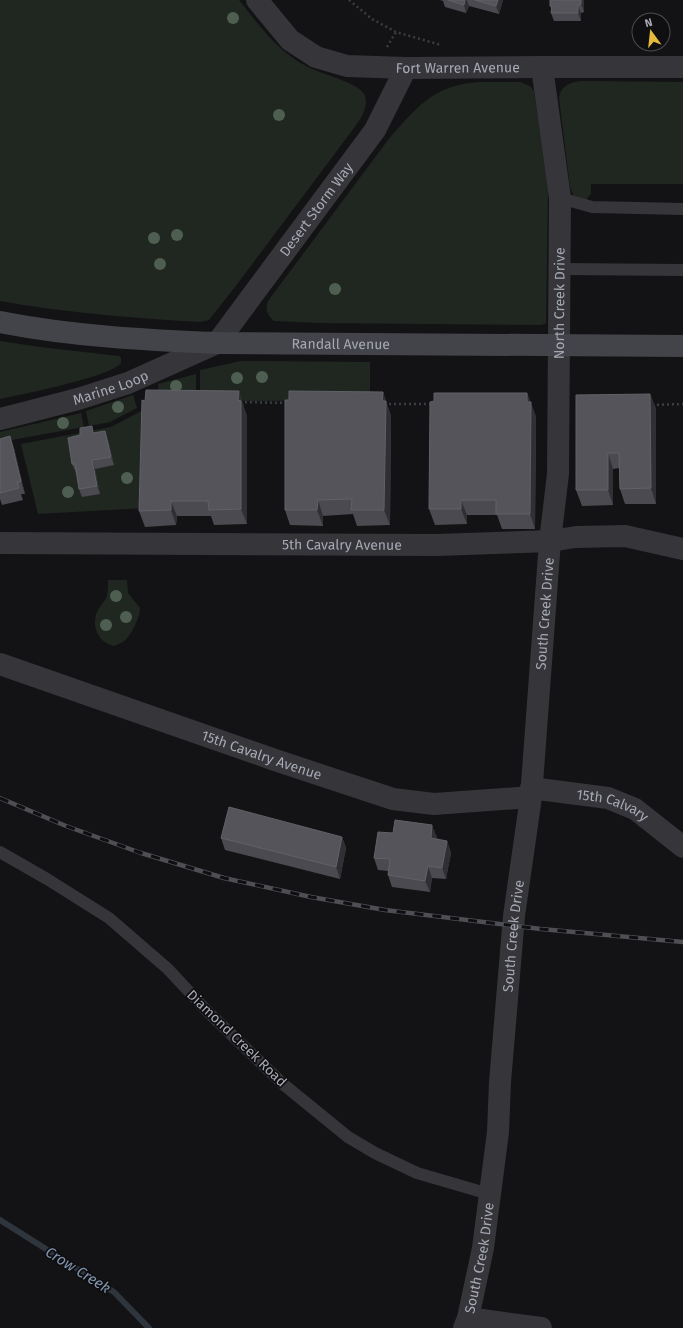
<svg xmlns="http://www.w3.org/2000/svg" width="683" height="1328" viewBox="0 0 683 1328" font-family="'Fira Sans',sans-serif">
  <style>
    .green { fill: #202721 }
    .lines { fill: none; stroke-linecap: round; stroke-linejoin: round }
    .stream { stroke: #2e353d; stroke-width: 6 }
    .path { stroke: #3b3c41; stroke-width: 2.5; stroke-dasharray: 2 3; stroke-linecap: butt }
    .lane { stroke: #35353a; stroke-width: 12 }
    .street { stroke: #35353a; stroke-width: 22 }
    .secondary { stroke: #434449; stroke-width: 22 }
    .rail-casing { stroke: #4e4f54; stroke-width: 4.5 }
    .rail { stroke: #0f0e10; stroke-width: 3; stroke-dasharray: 9; stroke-linecap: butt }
    .tree { fill: #4e5f51 }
    .wall { fill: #4a4a50 }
    .shaded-wall { fill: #303034 }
    .building { fill: #54545a; stroke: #616268 }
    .labels { text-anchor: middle; stroke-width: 3.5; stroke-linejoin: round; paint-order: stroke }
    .street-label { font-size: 14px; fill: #a6a9b4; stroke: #0f0e10 }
    .water-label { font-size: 15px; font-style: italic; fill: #7f94ad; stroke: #0f0e10 }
  </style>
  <rect width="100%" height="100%" fill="#131315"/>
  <g class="green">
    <path d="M0 0H239C259 25 277 51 306 66 318 73 359 83 364 94 370 106 361 118 354 128L235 287 209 320 205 321 200 322C133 318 66 313 0 301Z"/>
    <path d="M582 81 683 82V184H591V194L586 200 581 201 573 195 570 187 559 98C561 85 571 82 582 81Z"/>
    <path d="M479 82H520L530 86 534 91 548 190 546 322 545 324 540 325 319 323 274 321C267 315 265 309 268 301L388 140C416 108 433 85 479 82Z"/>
    <path d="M0 341 40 347 119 356 121 358V363C113 376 20 395 0 399Z"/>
    <path d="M241 361 370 362V400L251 401 200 400V370Z"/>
    <path d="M196 374V399H159L158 384Z"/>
    <path d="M133 395 137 408 110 422 89 426 86 411Z"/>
    <path d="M149 407 145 508 38 514 21 444 111 427Z"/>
    <path d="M81 413 84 427 0 442V432Z"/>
    <path d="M108 580H127L128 593 140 608C140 618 131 636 123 642 120 643 117 645 114 646 99 643 91 627 97 612 99 606 105 602 107 596 108 591 108 585 108 580Z"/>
  </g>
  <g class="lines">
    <path class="stream" d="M0 1220 114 1292 149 1328"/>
    <g class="path">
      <path d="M349 0 372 19 396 32 441 45"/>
      <path d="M387 47 396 32"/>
      <path d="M240 402 289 403"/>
      <path d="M384 404H433"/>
      <path d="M652 405 683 404"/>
    </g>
    <g class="lane">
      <path d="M560 198 592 207 683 209"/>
      <path d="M560 269 683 270"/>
      <path d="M0 852 47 879 109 918 168 969 207 1011 283 1084 348 1137 375 1153 417 1173 489 1194"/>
    </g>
    <g class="street">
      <path id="s1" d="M257 0 290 40 316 57 347 66 406 68 542 67H683"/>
      <path id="s2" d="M0 419 78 399 128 383 217 343 375 130 406 68"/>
      <path id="s3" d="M0 543 436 545 550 541 576 537 625 536 683 549"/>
      <path id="s4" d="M0 664 275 760 393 799 434 804 531 797"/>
      <path id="s5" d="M531 788 608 798 635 809 683 847"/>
      <path d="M468 1318 541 1328"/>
      <path id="s6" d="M464 1328 468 1318 483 1248 498 1132 500 1082 514 916 531 797 550 541 558 474 560 198 542 67"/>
    </g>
    <path class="secondary" id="s7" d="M0 322C72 336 144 340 217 343L683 346"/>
    <defs>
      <path id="rail" d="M0 798 66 826 141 853 224 878 311 897 385 910 541 929 683 942"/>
    </defs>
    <use href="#rail" class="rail-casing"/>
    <use href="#rail" class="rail"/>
  </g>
  <g class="tree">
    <circle cx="233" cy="18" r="6"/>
    <circle cx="279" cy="115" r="6"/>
    <circle cx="177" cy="235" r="6"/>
    <circle cx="154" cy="238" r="6"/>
    <circle cx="160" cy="264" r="6"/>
    <circle cx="335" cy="289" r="6"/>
    <circle cx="262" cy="377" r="6"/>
    <circle cx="237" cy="378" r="6"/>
    <circle cx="176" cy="386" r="6"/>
    <circle cx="118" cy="407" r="6"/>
    <circle cx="63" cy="423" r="6"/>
    <circle cx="127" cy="478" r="6"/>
    <circle cx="68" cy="492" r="6"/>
    <circle cx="116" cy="596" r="6"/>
    <circle cx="126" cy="617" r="6"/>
    <circle cx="106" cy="625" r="6"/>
  </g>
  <g class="wall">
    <path d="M440 0H503L499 14 469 6 466 13 445 7 443 1Z"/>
    <path d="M550 0H584V12L581 13V21H554L551 13 552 10 550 6Z"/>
    <path d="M383 392 391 416 390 525 357 526 353 514 323 516V526L290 525 285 510Z"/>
    <path d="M527 393 536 417 535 529H502L497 515H467V524L435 525 429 509Z"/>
    <path d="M650 394 656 409V504H625L620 489 619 468 613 469V505L582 506 576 490Z"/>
    <path d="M145 401 244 406V408L247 416V524L214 525 211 516H177L176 525 145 527 139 511Z"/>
    <path d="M94 433 108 440 114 465 95 469 100 494 82 497 79 489 76 472 72 464Z"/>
    <path d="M10 436 14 448 25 494H21L23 500 2 505 0 499V439Z"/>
    <path d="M342 837 346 848 340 879 225 850 221 838Z"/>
    <path d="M437 837V839L447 841 451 853 446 879 432 878 430 892 392 887 388 875V871L378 870 374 858Z"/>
  </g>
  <g class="shaded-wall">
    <path d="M465 0H467L469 6 466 13 464 5Z"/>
    <path d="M498 0H503L499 14 496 6Z"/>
    <path d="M581 0H584V12L581 4Z"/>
    <path d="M578 5 581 13V21L578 13Z"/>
    <path d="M239 391 244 406V408L247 416V524L241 509 238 400Z"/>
    <path d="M383 392 391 416 390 525 384 510Z"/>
    <path d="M527 393 536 417 535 529 530 514Z"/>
    <path d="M650 394 656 409V504L651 488Z"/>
    <path d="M105 431 108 440 114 465 111 457Z"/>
    <path d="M10 436 14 448 25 494 21 482Z"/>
    <path d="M608 453 613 469V505L608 490Z"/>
    <path d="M92 460 95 469 100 494 97 486Z"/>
    <path d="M318 500 323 516V526L317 510Z"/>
    <path d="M461 500 467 515V524L461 509Z"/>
    <path d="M171 501 177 516 176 525 171 510Z"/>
    <path d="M432 825 437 837 435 850 431 838Z"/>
    <path d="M342 837 346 848 340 879 336 867Z"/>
    <path d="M447 841 451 853 446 879 442 868Z"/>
    <path d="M428 866 432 878 430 892 425 881Z"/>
  </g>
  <g class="building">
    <path d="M448 0H465L464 5Z"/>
    <path d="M475 0H498L496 6Z"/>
    <path d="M550 0H581V4L578 5V13H551L552 6H550Z"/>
    <path d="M146 390 239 391 238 400 241 401V509L209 510 208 501H171V510L139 511 142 400 145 401Z"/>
    <path d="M289 391 383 392 382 401H386L384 510H351L352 499 318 500 317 510H285V400H289Z"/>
    <path d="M434 393H527V402H531L530 514H496V500H461V509H429L430 402 434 401Z"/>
    <path d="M650 394 651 488 620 489 619 453H608V490H576V395Z"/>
    <path d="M92 426 93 433 105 431 111 457 92 460 97 486 79 489 75 464H72L68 438 80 435V428Z"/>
    <path d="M10 436 21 482H17L19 488 0 493V439Z"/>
    <path d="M229 807 342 837 336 867 221 838Z"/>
    <path d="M395 820 432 825 431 838 447 841 442 868 428 866 425 881 388 875 390 859 374 858 378 832 393 833Z"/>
  </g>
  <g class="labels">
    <g class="street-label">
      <text dy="5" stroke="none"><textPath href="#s1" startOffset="226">Fort Warren Avenue</textPath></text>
      <text dy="5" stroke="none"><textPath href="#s2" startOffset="397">Desert Storm Way</textPath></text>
      <text dy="5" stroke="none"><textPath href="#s6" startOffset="1031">North Creek Drive</textPath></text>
      <text dy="5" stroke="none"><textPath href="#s7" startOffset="342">Randall Avenue</textPath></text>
      <text dy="5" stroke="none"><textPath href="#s2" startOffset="115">Marine Loop</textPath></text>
      <text dy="5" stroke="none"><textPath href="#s3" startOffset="342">5th Cavalry Avenue</textPath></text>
      <text dy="5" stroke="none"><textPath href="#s6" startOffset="720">South Creek Drive</textPath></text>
      <text dy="5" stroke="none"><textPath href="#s4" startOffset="277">15th Cavalry Avenue</textPath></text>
      <text dy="5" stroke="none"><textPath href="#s5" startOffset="84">15th Calvary</textPath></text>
      <text dy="5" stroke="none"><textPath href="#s6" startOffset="396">South Creek Drive</textPath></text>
      <text transform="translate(237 1038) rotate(44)" y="5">Diamond Creek Road</text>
      <text dy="5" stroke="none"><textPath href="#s6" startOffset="72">South Creek Drive</textPath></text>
    </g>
    <g class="water-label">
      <text transform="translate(78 1270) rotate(32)" y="5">Crow Creek</text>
    </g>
  </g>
  <g transform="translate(651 32) rotate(345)"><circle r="19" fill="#0f0e10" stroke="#4b4c52"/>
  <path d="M0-3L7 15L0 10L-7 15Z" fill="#e5b93b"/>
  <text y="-6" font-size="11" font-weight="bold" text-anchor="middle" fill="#a6a9b4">N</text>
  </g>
</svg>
